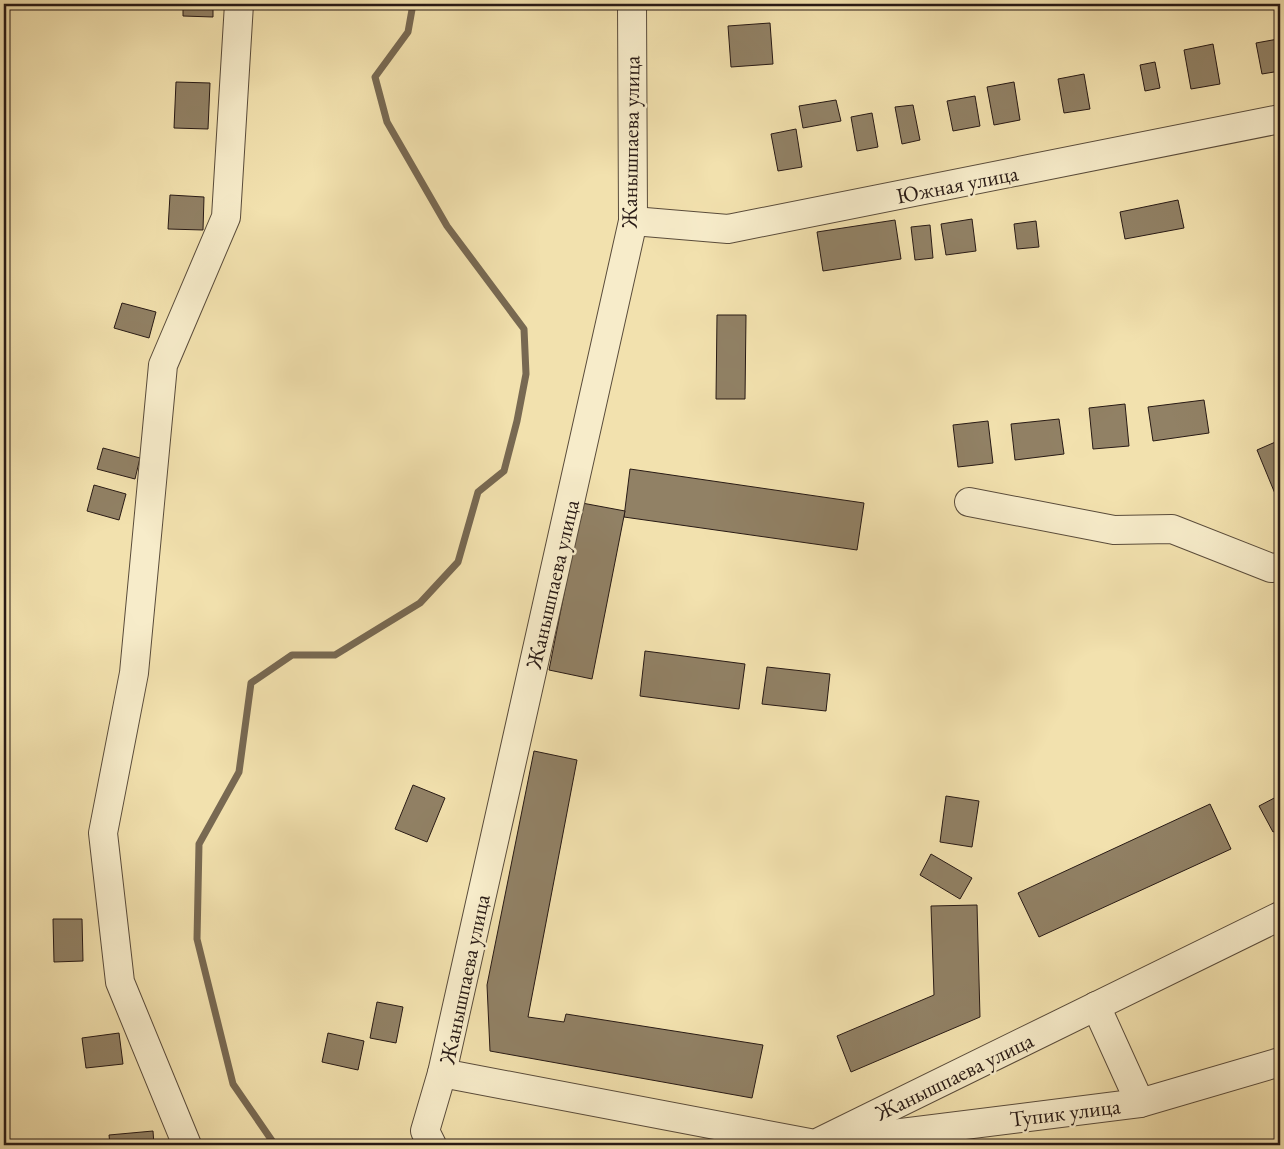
<svg xmlns="http://www.w3.org/2000/svg" width="1284" height="1149" viewBox="0 0 1284 1149" font-family="'EB Garamond',serif">
  <style>
    .lines { fill: none; stroke-linecap: round; stroke-linejoin: round }
    .stream { stroke: #786952; stroke-width: 7 }
    .building { fill: #918165; stroke: #281a15 }
    .minor-casing { stroke: #5a4c3b; stroke-width: 30 }
    .minor { stroke: #f7ecca; stroke-width: 28 }
    .labels { text-anchor: middle; stroke-width: 5; stroke-linejoin: round; paint-order: stroke }
    .street-label { font-size: 22px; fill: #281a15; stroke: #f7ecca }
  </style>
  <rect width="100%" height="100%" fill="#f2e1ae"/>
  <filter id="stains"><feTurbulence type="fractalNoise" baseFrequency=".004" numOctaves="4"/><feColorMatrix values="0 0 0 0 .2 0 0 0 0 .09 0 0 0 0 .02 0 0 0 .5 -.17"/></filter>
  <radialGradient id="worn" r=".72"><stop offset=".6" stop-color="#630" stop-opacity="0"/><stop offset="1" stop-color="#630" stop-opacity=".3"/></radialGradient>
  <g class="lines">
    <path class="stream" d="M275 1145 233 1084 197 939 199 844 239 772 251 683 292 655H335L420 603 458 562 478 492 504 471 517 421 526 374 524 329 447 226 387 122 375 77 408 32 413 4"/>
  </g>
  <g class="building">
    <path d="M183 4H213V17L183 16Z"/>
    <path d="M770 23 773 64 731 67 728 26Z"/>
    <path d="M1278 39 1280 71 1262 74 1256 43Z"/>
    <path d="M1213 44 1220 84 1191 89 1184 50Z"/>
    <path d="M1155 62 1160 88 1145 91 1140 65Z"/>
    <path d="M1084 74 1090 109 1064 113 1058 79Z"/>
    <path d="M176 82 210 83 208 129 174 128Z"/>
    <path d="M1014 82 1020 120 994 125 987 87Z"/>
    <path d="M975 96 980 126 953 131 947 101Z"/>
    <path d="M836 100 841 121 803 128 799 106Z"/>
    <path d="M913 105 920 140 902 144 895 107Z"/>
    <path d="M872 113 878 147 857 151 851 117Z"/>
    <path d="M796 129 802 167 778 171 771 134Z"/>
    <path d="M170 195 204 197 203 230 168 229Z"/>
    <path d="M1178 200 1184 228 1125 239 1120 212Z"/>
    <path d="M972 219 976 251 946 255 941 224Z"/>
    <path d="M895 220 901 259 823 271 817 232Z"/>
    <path d="M1036 221 1039 247 1017 249 1014 224Z"/>
    <path d="M930 225 933 258 915 260 911 227Z"/>
    <path d="M122 303 156 312 149 338 114 328Z"/>
    <path d="M717 315H746L745 399H716Z"/>
    <path d="M1204 400 1209 433 1153 441 1148 407Z"/>
    <path d="M1125 404 1129 446 1093 449 1089 408Z"/>
    <path d="M1059 419 1064 454 1015 460 1011 424Z"/>
    <path d="M988 421 993 463 958 467 953 425Z"/>
    <path d="M1280 440V495L1276 496 1257 450Z"/>
    <path d="M103 448 140 458 135 479 97 469Z"/>
    <path d="M630 469 864 503 857 550 624 517Z"/>
    <path d="M94 485 126 494 119 520 87 511Z"/>
    <path d="M582 503 625 511 592 679 549 670Z"/>
    <path d="M645 651 745 664 739 709 640 696Z"/>
    <path d="M767 667 830 674 826 711 762 704Z"/>
    <path d="M534 751 577 760 528 1017 564 1022 566 1014 763 1045 752 1098 490 1051 487 985Z"/>
    <path d="M413 785 445 798 427 842 395 829Z"/>
    <path d="M1280 795V829L1273 832 1259 806Z"/>
    <path d="M946 796 979 801 972 847 940 842Z"/>
    <path d="M1210 804 1231 849 1039 937 1018 893Z"/>
    <path d="M931 854 972 878 960 899 920 875Z"/>
    <path d="M977 905 980 1017 851 1072 837 1036 934 995 931 906Z"/>
    <path d="M53 919H82L83 961 54 962Z"/>
    <path d="M377 1002 403 1007 396 1043 370 1038Z"/>
    <path d="M119 1033 123 1064 86 1068 82 1038Z"/>
    <path d="M328 1033 364 1041 358 1070 322 1062Z"/>
    <path d="M153 1131 154 1145H110L109 1135Z"/>
  </g>
  <g class="lines">
    <defs>
      <g id="minor">
        <path d="M632 4 633 221 442 1073 815 1144 1280 916"/>
        <path d="M633 221 728 229 1280 119"/>
        <path d="M969 502 1114 530 1172 529 1271 568 1280 567"/>
        <path d="M1096 1006 1140 1103"/>
        <path d="M837 1141 1140 1103 1280 1062"/>
        <path d="M187 1145 120 982 103 833 134 673 163 365 226 217 239 4"/>
        <path d="M432 1145 425 1131 442 1073"/>
      </g>
    </defs>
    <use href="#minor" class="minor-casing"/>
    <use href="#minor" class="minor"/>
  </g>
  <g class="labels">
    <g class="street-label">
      <text transform="translate(630 142) rotate(-89)" y="8">Жанышпаева улица</text>
      <text transform="translate(957 184) rotate(-11)" y="8">Южная улица</text>
      <text transform="translate(552 584) rotate(-77)" y="8">Жанышпаева улица</text>
      <text transform="translate(464 979) rotate(-78)" y="8">Жанышпаева улица</text>
      <text transform="translate(954 1076) rotate(-26)" y="8">Жанышпаева улица</text>
      <text transform="translate(1065 1112) rotate(-7)" y="8">Тупик улица</text>
    </g>
  </g>
  <rect width="1284" height="1149" fill="none" stroke="#f2e1ae" stroke-width="20"/>
  <rect x="5" y="5" width="1274" height="1139" fill="none" stroke="#281a15" stroke-width="2.5"/>
  <rect x="10" y="10" width="1264" height="1129" fill="none" stroke="#281a15"/>
  <rect width="100%" height="100%" filter="url(#stains)"/>
  <rect width="100%" height="100%" fill="url(#worn)"/>
</svg>
